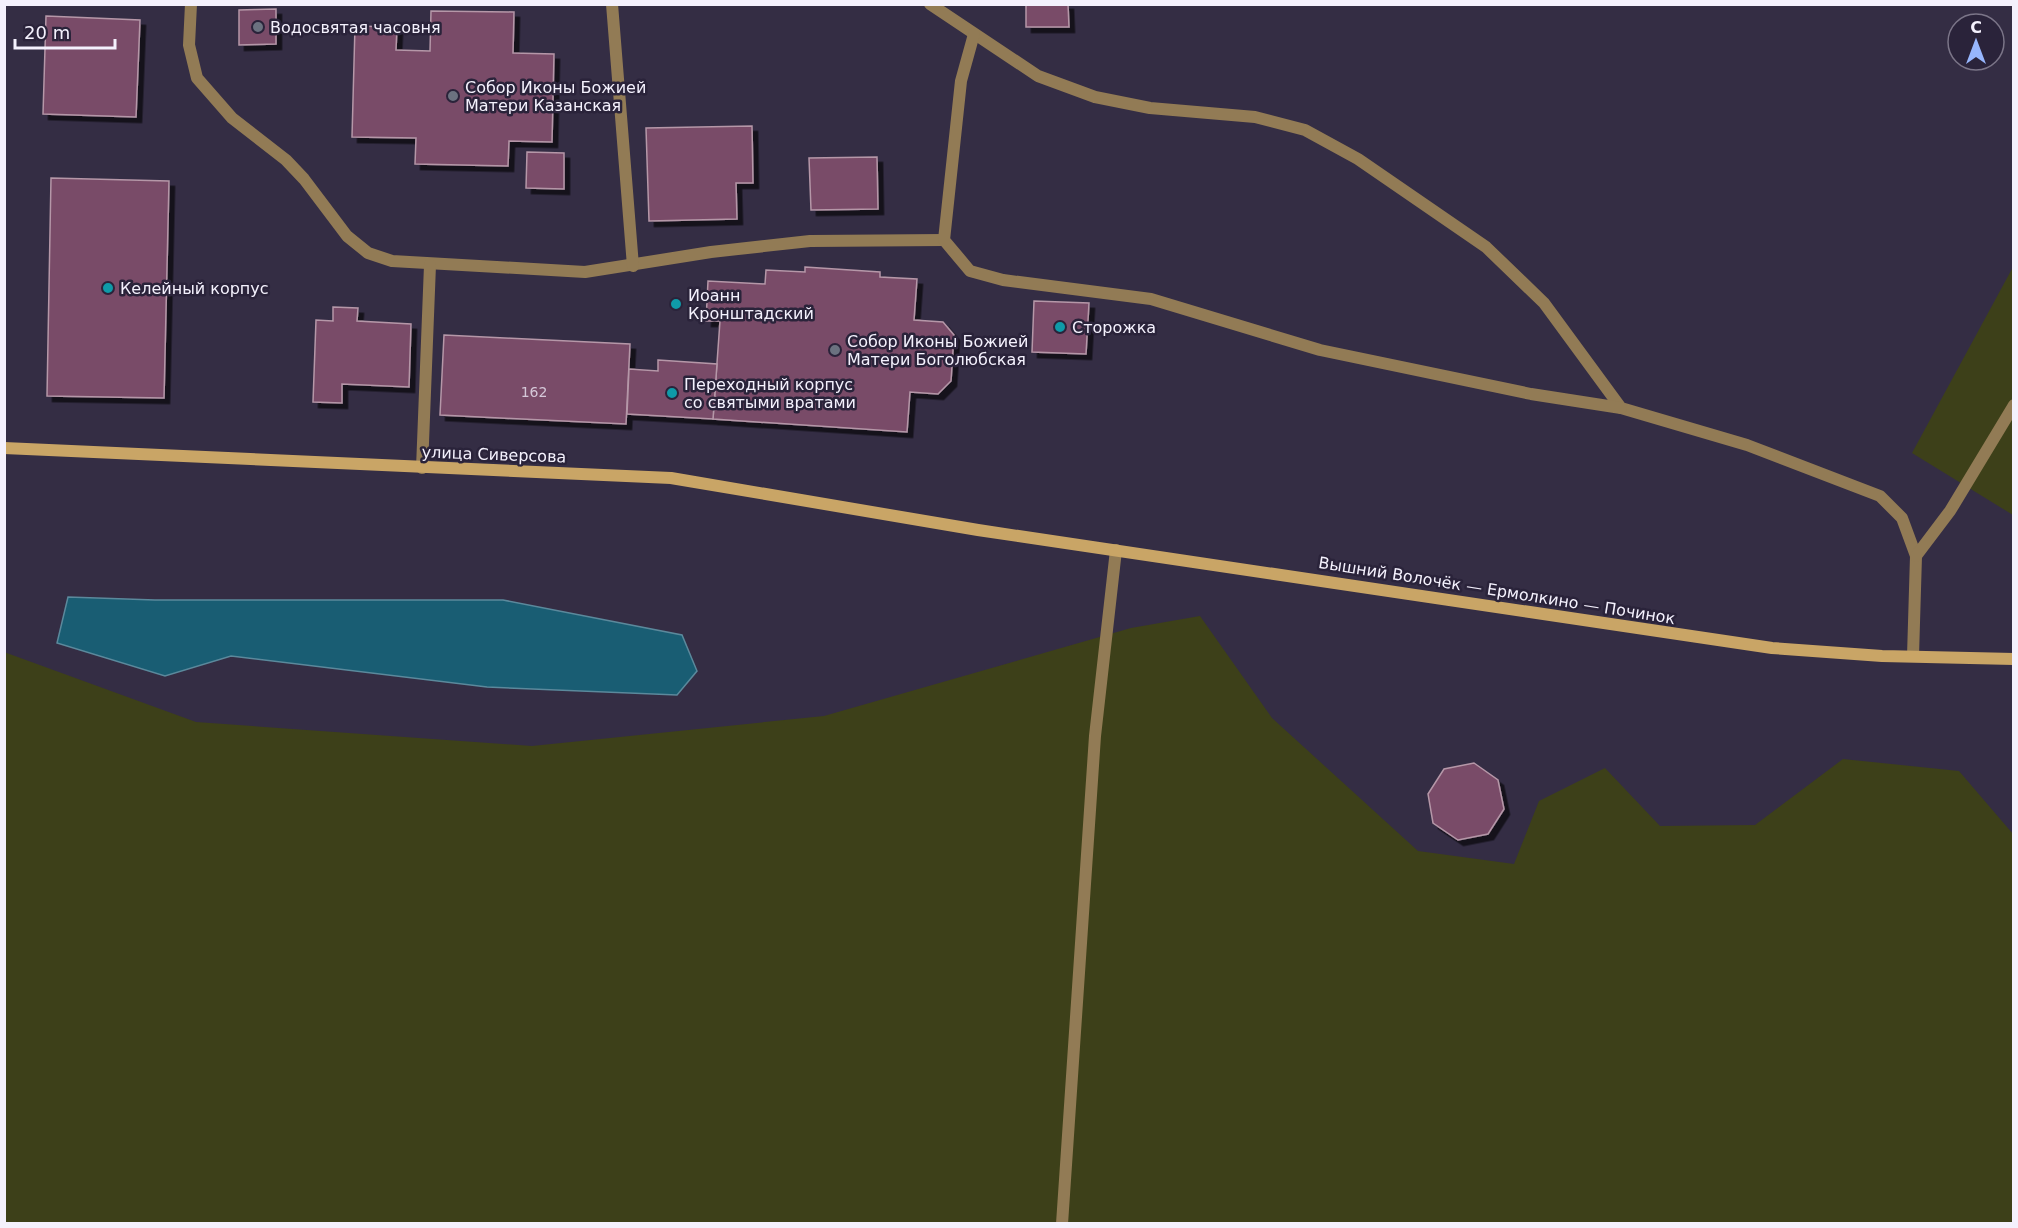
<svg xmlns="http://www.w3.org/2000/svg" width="2018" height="1228" viewBox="0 0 2018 1228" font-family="'DejaVu Sans',sans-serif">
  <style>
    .green { fill: #3d4019 }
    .water { fill: #195d73; stroke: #5b899c; stroke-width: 1.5 }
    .building { fill: #794b67; stroke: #b597a8; stroke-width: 1.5; filter: url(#shadow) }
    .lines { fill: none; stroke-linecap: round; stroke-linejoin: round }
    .lane { stroke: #927b55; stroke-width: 12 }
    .street { stroke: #927b55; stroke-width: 12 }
    .secondary { stroke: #c9a566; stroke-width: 12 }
    .worship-dot { fill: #6b7280; stroke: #2a233a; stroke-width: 2 }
    .culture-dot { fill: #0f9aa8; stroke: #2a233a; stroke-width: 2 }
    .labels { text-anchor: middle; stroke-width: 5; stroke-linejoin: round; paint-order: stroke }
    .number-label { font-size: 14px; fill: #d5c8d8 }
    .poi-label { font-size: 16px; fill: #f4f1fd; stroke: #2a233a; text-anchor: start }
    .street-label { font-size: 16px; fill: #f4f1fd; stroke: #2a233a }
  </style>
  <defs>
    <filter id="shadow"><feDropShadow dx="5.5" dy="5.5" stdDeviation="0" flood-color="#0009"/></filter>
  </defs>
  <rect width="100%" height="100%" fill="#342d44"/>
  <g class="green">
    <path d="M2013 267V515L1912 453Z"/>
    <path d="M1200 616 1272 718 1418 851 1514 864 1539 801 1605 768 1660 826 1755 825 1843 759 1959 771 2013 834V1223H5L4 652 196 722 532 746 824 716 1131 628Z"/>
  </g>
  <path class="water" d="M68 597 155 600H503L682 635 697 671 677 695 487 687 231 656 165 676 57 643Z"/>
  <g class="building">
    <path d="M1026 4H1068L1069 27H1026Z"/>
    <path d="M276 9V44L239 45V10Z"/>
    <path d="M431 11 514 12 513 53 554 54 552 142 509 141 508 166 415 164 416 138 352 137 355 26 397 27 396 50 430 51Z"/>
    <path d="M46 16 140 20 136 117 43 114Z"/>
    <path d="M752 126 753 183H736L737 219 649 221 646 128Z"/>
    <path d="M527 152 564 153V189L526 188Z"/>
    <path d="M877 157 878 209 811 210 809 158Z"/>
    <path d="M51 178 169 181 164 398 47 396Z"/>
    <path d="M805 267 880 272V277L917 279 914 320 943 322 954 335 951 381 938 394 910 392 907 432 713 419 720 321H706L708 281 765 284 766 270 805 272Z"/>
    <path d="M1034 301 1089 303 1086 354 1032 352Z"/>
    <path d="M333 307 358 308 357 321 411 324 409 387 342 384V403L313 402 316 320 333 321Z"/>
    <path d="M444 335 630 344 626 424 440 415Z"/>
    <path d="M658 360 717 364 713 419 627 414 629 369 658 371Z"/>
    <path d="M1474 763 1498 780 1504 809 1488 834 1458 840 1433 823 1428 794 1444 769Z"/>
  </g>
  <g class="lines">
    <g class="lane">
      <path d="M191 4 189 45 197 78 232 118 286 160 304 179 347 236 368 253 392 261 585 272 711 252 810 241 944 240"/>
      <path d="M612 4 633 266"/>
      <path d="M930 4 1038 76 1095 97 1150 108 1255 117 1305 130 1358 159 1486 247 1544 303 1621 408 1747 445 1880 496 1902 518 1916 556 1913 656"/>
      <path d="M974 34 961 81 944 240 970 271 1003 280 1151 299 1320 350 1531 394 1621 408"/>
      <path d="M422 468 430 265"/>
      <path d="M1916 556 1950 511 2014 405"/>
    </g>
    <path class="street" d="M1062 1224 1095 736 1116 550"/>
    <path class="secondary" d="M4 448 671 478 978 530 1772 648 1882 656 2014 659"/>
  </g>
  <g class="worship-dot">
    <circle cx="258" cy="27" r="6"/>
    <circle cx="453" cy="96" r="6"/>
    <circle cx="835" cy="350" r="6"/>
  </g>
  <g class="culture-dot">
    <circle cx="108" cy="288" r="6"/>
    <circle cx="676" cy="304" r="6"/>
    <circle cx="1060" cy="327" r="6"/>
    <circle cx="672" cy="393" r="6"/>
  </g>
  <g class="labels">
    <g class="number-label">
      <text x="534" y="397">162</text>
    </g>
    <g class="poi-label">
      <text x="270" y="33">Водосвятая часовня</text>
      <text x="465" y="93">Собор Иконы Божией<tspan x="465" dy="18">Матери Казанская</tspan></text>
      <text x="120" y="294">Келейный корпус</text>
      <text x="688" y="301">Иоанн<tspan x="688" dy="18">Кронштадский</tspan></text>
      <text x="1072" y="333">Сторожка</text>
      <text x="847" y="347">Собор Иконы Божией<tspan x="847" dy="18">Матери Боголюбская</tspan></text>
      <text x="684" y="390">Переходный корпус<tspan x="684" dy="18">со святыми вратами</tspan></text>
    </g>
    <g class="street-label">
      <text transform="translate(494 454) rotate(2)" y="6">улица Сиверсова</text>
      <text transform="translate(1497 590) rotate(9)" y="6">Вышний Волочёк — Ермолкино — Починок</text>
    </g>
  </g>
  <rect width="2018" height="1228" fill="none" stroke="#f4f1fd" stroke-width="12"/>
  <g transform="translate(1976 42)"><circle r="28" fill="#2a233a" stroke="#7b7588" stroke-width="1.5"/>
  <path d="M0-4.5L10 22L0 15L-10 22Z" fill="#97b6fd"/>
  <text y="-9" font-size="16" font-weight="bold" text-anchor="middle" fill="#f4f1fd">С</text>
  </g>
  <path d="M15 39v9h100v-9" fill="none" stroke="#f4f1fd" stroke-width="3"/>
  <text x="24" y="39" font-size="18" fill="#f4f1fd" stroke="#2a233a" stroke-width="4.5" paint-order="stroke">20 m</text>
</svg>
